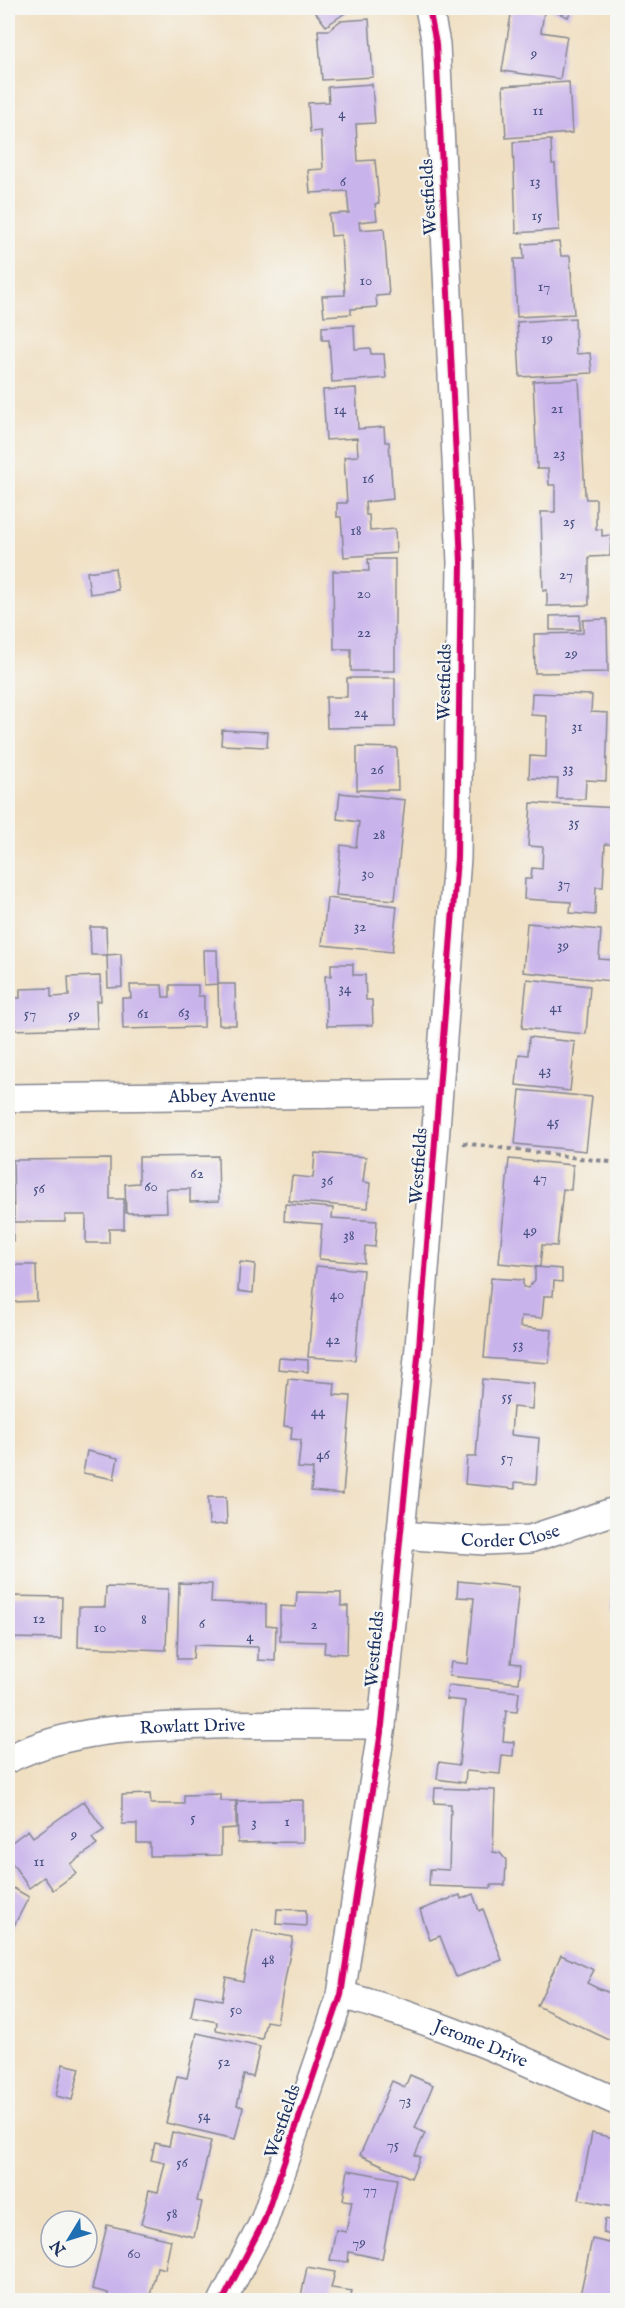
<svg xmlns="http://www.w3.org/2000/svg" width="625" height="2308" viewBox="0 0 625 2308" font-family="'IM FELL English',serif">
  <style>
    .building { fill: #c9b3eb }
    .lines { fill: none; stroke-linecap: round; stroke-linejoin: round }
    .minor-casing { stroke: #868790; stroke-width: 30 }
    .path { stroke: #868790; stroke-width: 4; stroke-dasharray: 4.5 4.5; stroke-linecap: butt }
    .minor { stroke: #fff; stroke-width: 27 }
    .cycleway-casing { stroke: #f6f6f2; stroke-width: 10 }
    .cycleway { stroke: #d6006c; stroke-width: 6 }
    .labels { text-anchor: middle; stroke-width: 4.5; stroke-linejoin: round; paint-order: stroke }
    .number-label { font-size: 15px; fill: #465081 }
    .street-label { font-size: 18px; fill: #1b2f5e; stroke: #f6f6f2 }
  </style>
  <rect width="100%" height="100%" fill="#f6f6f2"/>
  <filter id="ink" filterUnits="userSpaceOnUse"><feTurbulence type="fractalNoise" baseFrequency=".0167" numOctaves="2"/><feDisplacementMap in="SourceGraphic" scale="12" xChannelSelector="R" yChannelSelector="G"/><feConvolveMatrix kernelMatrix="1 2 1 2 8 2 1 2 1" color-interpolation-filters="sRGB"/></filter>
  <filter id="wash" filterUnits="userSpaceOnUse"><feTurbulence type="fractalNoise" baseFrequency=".008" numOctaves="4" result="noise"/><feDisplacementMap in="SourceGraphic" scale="24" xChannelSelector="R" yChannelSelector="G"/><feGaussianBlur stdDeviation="1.35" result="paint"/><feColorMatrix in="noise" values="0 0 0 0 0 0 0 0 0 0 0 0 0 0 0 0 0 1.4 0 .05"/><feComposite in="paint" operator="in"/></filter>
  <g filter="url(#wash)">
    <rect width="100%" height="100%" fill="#f0dfc1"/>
    <g id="blocks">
      <g class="building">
        <path d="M312 8H345L348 11 326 26Z"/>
        <path d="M512 8 544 12 541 32 567 36 560 79 502 71Z"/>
        <path d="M546 8H572L568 17Z"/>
        <path d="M369 19 373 77 322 80 318 30H329L340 21Z"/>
        <path d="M569 82 572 133 506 138 503 86Z"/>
        <path d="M372 84 375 123 356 124 358 161 375 160 379 203 375 204 377 220 359 222 360 230 384 228 389 295 376 296 377 307 351 309V314L324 316 322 296 345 295 341 235 331 236 329 214 349 213 347 191 310 193 308 170 323 169 321 131 310 132 308 103 329 102 328 87Z"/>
        <path d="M551 140 552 164H555L559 230 516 233 513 142Z"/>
        <path d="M559 242 561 256H570L574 314 517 317 514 259H524L523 244Z"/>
        <path d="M575 318 576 354 590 353 592 373 520 377 517 322Z"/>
        <path d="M354 325 355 349 370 348 371 354H384L386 378 332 382 329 340H322V327Z"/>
        <path d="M579 379 585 495 586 499H596V530L602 529V536L611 535 610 556 589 557V605L547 606V590L543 591 541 512H555V485H549L548 469H537L533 381Z"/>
        <path d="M356 388 358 429 384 427 385 442H389L393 499 365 502 366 515H369L370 531 395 529 396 553 344 557 341 517H337V503H347L344 457 358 456 357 438 326 440 323 390Z"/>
        <path d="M368 559H395V671H351V649H334L333 571H369Z"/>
        <path d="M115 568 118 590 90 594 87 572Z"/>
        <path d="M580 615V630H550V616Z"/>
        <path d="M607 619 608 672 535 673 534 634 583 633V620Z"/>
        <path d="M347 678H395V727L327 728 326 697H347Z"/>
        <path d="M532 693 592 695 591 712 608 713 606 781 586 780 585 799H557L558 779 529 778 530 756 546 757 547 716 531 715Z"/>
        <path d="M222 730 268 732 267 747 221 745Z"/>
        <path d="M357 747 397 748 398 790H357Z"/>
        <path d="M340 793 405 800 395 900 336 895 341 845 356 847 359 822 337 819Z"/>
        <path d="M531 803 618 808 617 845 605 844 603 887H596L595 915 570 913 571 902 524 899 525 879H531L532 868 542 869 543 847 528 846Z"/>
        <path d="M327 898 397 906 392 952 322 945Z"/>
        <path d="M527 923 601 930 599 959 613 960 611 981 523 972Z"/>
        <path d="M90 927H106L107 955H91Z"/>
        <path d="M8 940H11L12 983H8Z"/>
        <path d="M203 950H217L218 984 204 985Z"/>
        <path d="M121 954 122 987 108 988 107 955Z"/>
        <path d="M331 964H353V975H365L366 1000H372L373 1025 327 1026 325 976H331Z"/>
        <path d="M100 976 101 1001H96L97 1028 8 1030V998H20V989L51 988V997L69 996 68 977Z"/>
        <path d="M527 979 590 986 586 1034 522 1028Z"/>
        <path d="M218 984H235L236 1025H219Z"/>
        <path d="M130 985H162L163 997H170V985H198V996H204V1027L123 1029 122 998H131Z"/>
        <path d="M529 1037 575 1042 570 1091 516 1085 519 1054 528 1055Z"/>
        <path d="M520 1090 592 1097 586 1151 515 1144Z"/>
        <path d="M315 1153 366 1157 363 1182 370 1183 368 1208 289 1201 292 1176 313 1178Z"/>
        <path d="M218 1156 219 1201 190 1202V1189H166L167 1212 126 1213 125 1184 139 1183V1157Z"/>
        <path d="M110 1159V1199H124V1229H109V1243H86V1215H65V1222H14L13 1160Z"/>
        <path d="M509 1159 573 1165 571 1190 563 1189 557 1246 542 1245 540 1267 499 1263Z"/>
        <path d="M285 1204 333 1208 332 1218 377 1221 375 1247 365 1246 364 1263 319 1259 322 1224 284 1221Z"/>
        <path d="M8 1210H12L13 1241 8 1242Z"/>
        <path d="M240 1262 255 1264 253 1293 238 1291Z"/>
        <path d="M13 1265H36L37 1301 13 1302Z"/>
        <path d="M316 1266 363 1270 355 1360 308 1357Z"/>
        <path d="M535 1267 562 1269V1282L554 1281 553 1296H544L542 1318 521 1316 520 1327 552 1330 549 1363 484 1358 491 1278 523 1280V1287L528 1288 535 1280Z"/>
        <path d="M279 1358 308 1360V1372L278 1369Z"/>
        <path d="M288 1379 335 1383 334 1395 351 1396 343 1494 311 1491 313 1469 298 1468 301 1440 291 1439 292 1427 284 1426Z"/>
        <path d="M482 1379 534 1384 532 1409 513 1407 511 1435 539 1438 536 1484 515 1482V1489L465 1484 467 1457H476Z"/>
        <path d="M87 1451 118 1458 114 1479 83 1473Z"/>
        <path d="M208 1497H226L227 1524 209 1525Z"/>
        <path d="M458 1581 519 1587 511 1663 521 1664 519 1683 449 1676 451 1662 468 1664 474 1598 457 1597Z"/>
        <path d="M179 1583 212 1584 211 1602 266 1604V1625L276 1626 275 1661 258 1660V1647L194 1645 193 1659H177Z"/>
        <path d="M106 1587 168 1589 166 1650 78 1647 79 1607H105Z"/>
        <path d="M297 1592 341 1593V1606H348L347 1654 324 1653 325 1642 280 1641V1606L296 1607Z"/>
        <path d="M613 1595H618V1611H611Z"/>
        <path d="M8 1596 62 1597 61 1639 8 1638Z"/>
        <path d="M448 1685 519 1692 517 1712 506 1711 503 1741 514 1742 513 1756 502 1755 500 1774 466 1771 465 1783 437 1779 439 1762 459 1765 465 1701 446 1699Z"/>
        <path d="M435 1788 495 1790 493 1852 500 1853 506 1860 505 1885H491V1888L429 1886 430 1869 449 1870 451 1804 434 1803Z"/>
        <path d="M150 1794 151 1804H184V1795L220 1794V1801H236V1828L221 1829V1855L150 1856V1843H137V1824H122V1795Z"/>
        <path d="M303 1800V1842L238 1843 237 1801Z"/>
        <path d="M84 1801 104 1830 92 1838 97 1845 70 1864 76 1873 53 1890 44 1877 29 1888 8 1857V1845L28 1830 33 1837Z"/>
        <path d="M8 1885 29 1897 8 1937Z"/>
        <path d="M473 1894 479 1911 483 1909 502 1960 456 1977 440 1936 430 1940 420 1910 460 1895 461 1899Z"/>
        <path d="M277 1909 306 1910V1926L276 1924Z"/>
        <path d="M253 1930 293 1937 277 2023 266 2021 262 2039 216 2030 217 2022 191 2017 195 1995 222 2000 226 1977 243 1981Z"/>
        <path d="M561 1955 594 1970 587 1983 597 1988 610 1993 616 1981 618 1982V2044L537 2006Z"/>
        <path d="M197 2033 260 2047 253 2077 244 2075 237 2105 243 2107 235 2139 166 2123 177 2076 187 2078Z"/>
        <path d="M63 2064 80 2068 72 2100 56 2096Z"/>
        <path d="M410 2075 433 2085 415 2128 425 2133 415 2155 420 2157 411 2178 360 2155 392 2081 405 2087Z"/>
        <path d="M172 2132 211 2141 197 2201 202 2202 194 2237 141 2224 149 2190 158 2192 165 2163 151 2160 155 2143 169 2146Z"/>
        <path d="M592 2133 618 2139V2207L579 2199Z"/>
        <path d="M348 2170 397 2179 382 2259 349 2252 348 2262 330 2260 336 2230 346 2232 352 2201 343 2200Z"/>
        <path d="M605 2219 618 2222V2300H579L592 2239 609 2243 611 2235 603 2233Z"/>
        <path d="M107 2225 171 2240 165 2269 157 2267 149 2300H107L108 2293 92 2289Z"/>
        <path d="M307 2267 335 2272 331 2288 352 2291 350 2300H308V2298L301 2297Z"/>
      </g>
    </g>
  </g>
  <g filter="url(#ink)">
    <use href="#blocks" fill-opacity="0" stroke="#868790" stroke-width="1.5"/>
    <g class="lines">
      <defs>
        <g id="minor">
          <path id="s1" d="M8 1098 438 1093"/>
          <path id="s2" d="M400 1535 484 1541 530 1539 618 1510"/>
          <path id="s3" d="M8 1759C75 1727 140 1727 213 1725 269 1724 326 1725 382 1725"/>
          <path id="s4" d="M341 1995C437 2020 528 2062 618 2102"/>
          <path d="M223 2300 264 2221 341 1995 382 1725 419 1347 457 858 461 562 436 44 429 8"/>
        </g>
      </defs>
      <use href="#minor" class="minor-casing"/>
      <path class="path" d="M463 1143 618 1163"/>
      <use href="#minor" class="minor"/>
      <defs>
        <path id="cycleway" d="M223 2300 264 2221 341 1995 382 1725 419 1347 457 858 461 562 436 44 429 8"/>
      </defs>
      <use href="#cycleway" class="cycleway-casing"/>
      <use href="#cycleway" class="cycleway"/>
    </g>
  </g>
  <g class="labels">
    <g class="number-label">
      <text x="534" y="58">9</text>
      <text x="538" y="115">11</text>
      <text x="342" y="118">4</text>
      <text x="343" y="186">6</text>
      <text x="535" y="186">13</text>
      <text x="537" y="220">15</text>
      <text x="366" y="285">10</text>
      <text x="544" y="291">17</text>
      <text x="547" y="343">19</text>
      <text x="557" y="413">21</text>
      <text x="340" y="414">14</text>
      <text x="559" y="458">23</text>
      <text x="368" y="483">16</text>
      <text x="569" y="526">25</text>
      <text x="356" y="535">18</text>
      <text x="566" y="579">27</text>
      <text x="364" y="598">20</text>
      <text x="364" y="637">22</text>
      <text x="571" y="658">29</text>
      <text x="361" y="717">24</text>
      <text x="577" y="731">31</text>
      <text x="568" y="773">33</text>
      <text x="377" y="774">26</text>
      <text x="574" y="827">35</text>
      <text x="379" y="839">28</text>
      <text x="368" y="878">30</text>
      <text x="564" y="888">37</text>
      <text x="360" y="931">32</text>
      <text x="563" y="950">39</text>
      <text x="345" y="993">34</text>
      <text x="556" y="1012">41</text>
      <text x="184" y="1017">63</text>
      <text x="30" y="1018">57</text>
      <text x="143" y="1018">61</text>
      <text x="74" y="1019">59</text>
      <text x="545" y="1075">43</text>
      <text x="553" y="1126">45</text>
      <text x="197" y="1178">62</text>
      <text x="540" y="1182">47</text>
      <text x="327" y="1185">36</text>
      <text x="151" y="1191">60</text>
      <text x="39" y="1193">56</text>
      <text x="530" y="1235">49</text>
      <text x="349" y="1240">38</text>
      <text x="337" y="1299">40</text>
      <text x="333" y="1344">42</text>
      <text x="518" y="1349">53</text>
      <text x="507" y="1401">55</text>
      <text x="318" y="1416">44</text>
      <text x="323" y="1459">46</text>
      <text x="507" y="1462">57</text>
      <text x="39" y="1623">12</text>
      <text x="144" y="1624">8</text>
      <text x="202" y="1628">6</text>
      <text x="314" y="1629">2</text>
      <text x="100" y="1632">10</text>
      <text x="250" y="1641">4</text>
      <text x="193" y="1822">5</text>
      <text x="287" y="1826">1</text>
      <text x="254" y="1827">3</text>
      <text x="74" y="1839">9</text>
      <text x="39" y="1866">11</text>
      <text x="268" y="1964">48</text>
      <text x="236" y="2014">50</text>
      <text x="224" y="2066">52</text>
      <text x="405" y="2105">73</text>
      <text x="204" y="2120">54</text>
      <text x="393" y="2149">75</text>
      <text x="182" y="2167">56</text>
      <text x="370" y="2194">77</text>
      <text x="172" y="2218">58</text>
      <text x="359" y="2247">79</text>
      <text x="134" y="2258">60</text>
    </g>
    <g class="street-label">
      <text transform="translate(428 197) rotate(-93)" y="6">Westfields</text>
      <text transform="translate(444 682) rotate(-89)" y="6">Westfields</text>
      <text dy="6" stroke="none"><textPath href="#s1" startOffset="214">Abbey Avenue</textPath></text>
      <text transform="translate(418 1166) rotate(-86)" y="6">Westfields</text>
      <text dy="6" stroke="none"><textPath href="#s2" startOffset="111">Corder Close</textPath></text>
      <text transform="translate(374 1649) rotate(-85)" y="6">Westfields</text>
      <text dy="6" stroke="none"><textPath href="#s3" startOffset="189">Rowlatt Drive</textPath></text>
      <text dy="6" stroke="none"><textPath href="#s4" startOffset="148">Jerome Drive</textPath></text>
      <text transform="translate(282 2121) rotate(-71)" y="6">Westfields</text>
    </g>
  </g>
  <rect width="625" height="2308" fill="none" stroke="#f6f6f2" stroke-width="30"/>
  <g transform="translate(69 2239) rotate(232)"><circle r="28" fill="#f6f6f2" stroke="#9ea6b7" stroke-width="1.5"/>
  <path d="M0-4.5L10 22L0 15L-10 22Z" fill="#1f6fb2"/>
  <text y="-9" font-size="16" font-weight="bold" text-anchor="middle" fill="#1b2f5e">N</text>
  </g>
</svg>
